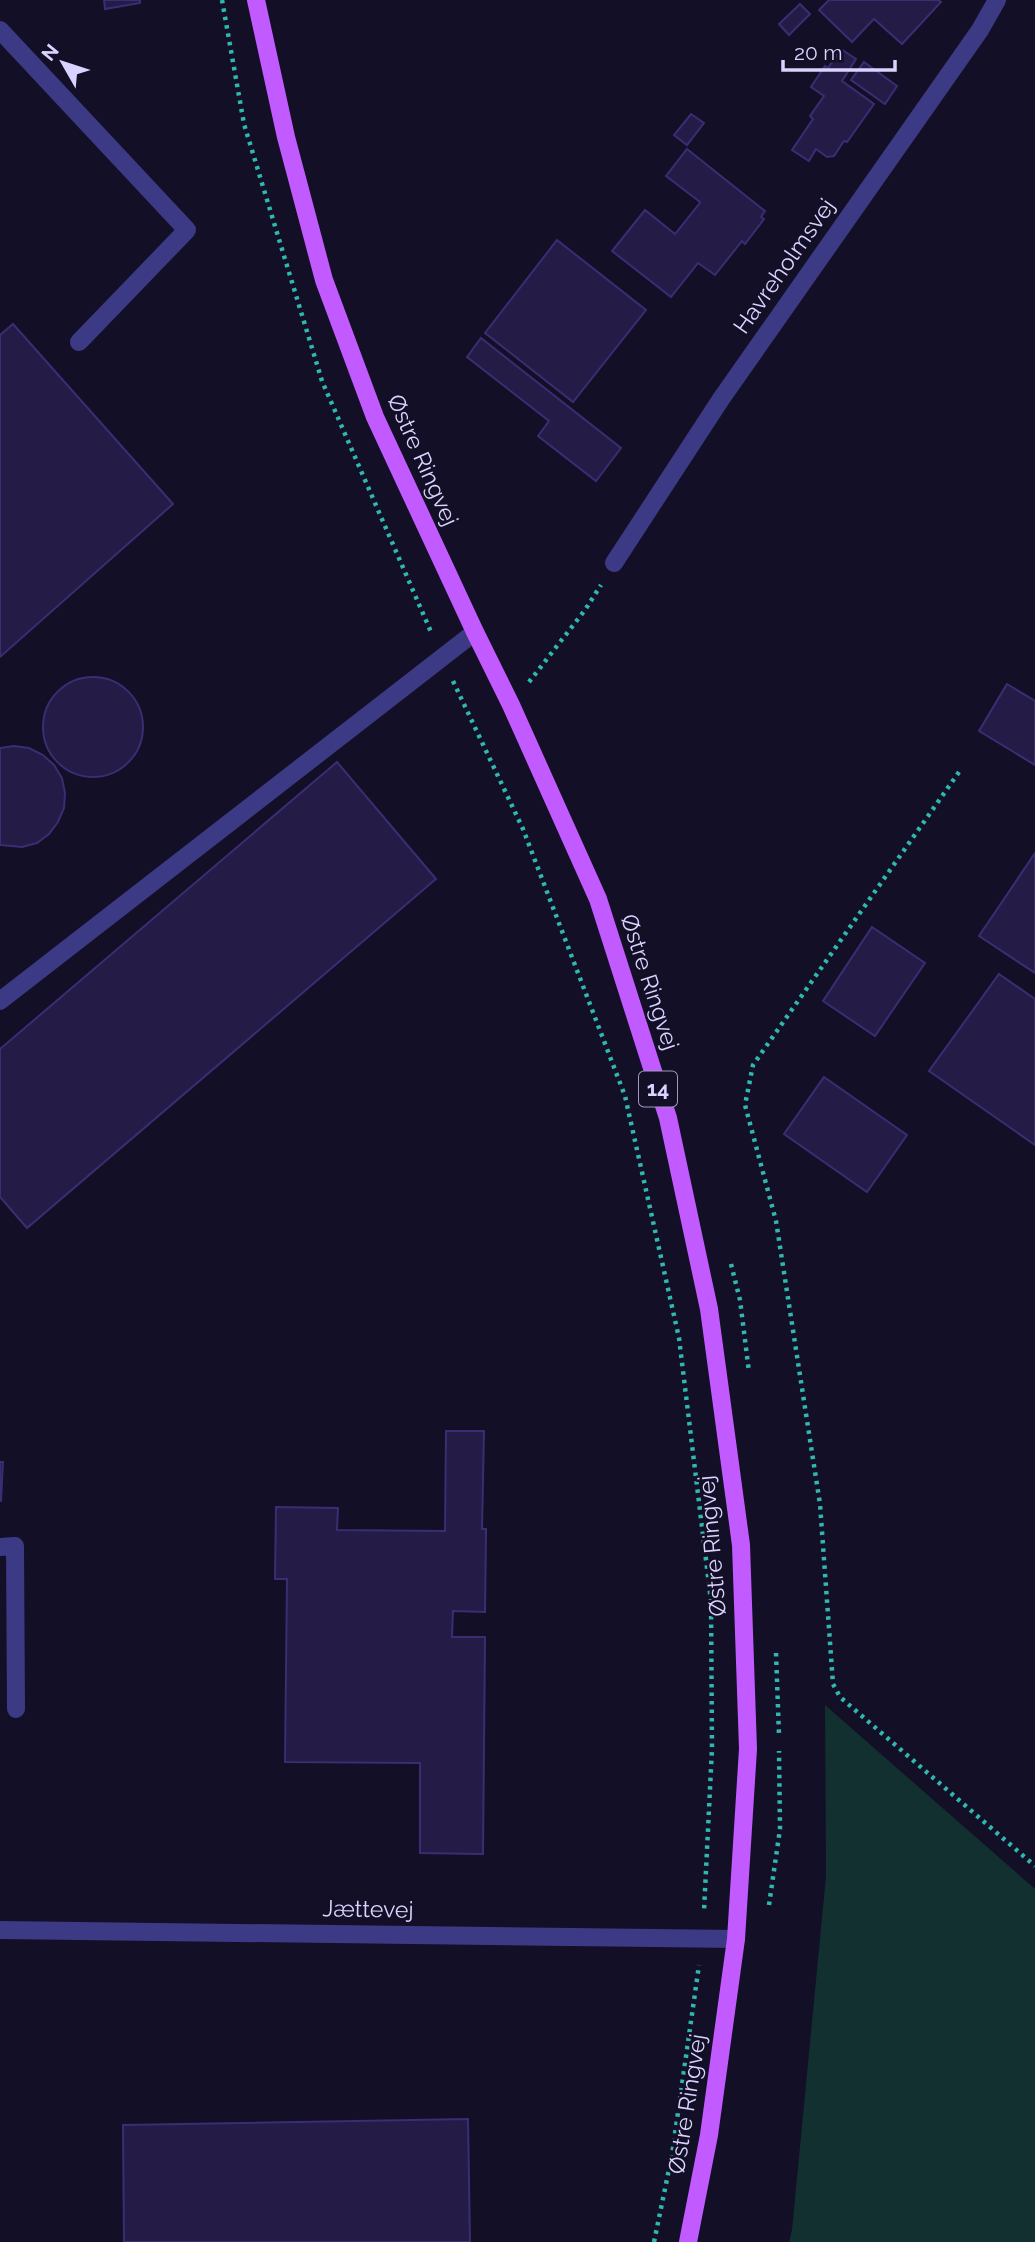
<svg xmlns="http://www.w3.org/2000/svg" width="1035" height="2242" viewBox="0 0 1035 2242" font-family="Raleway,sans-serif">
  <style>
    .green { fill: #12302f }
    .building { fill: #241b47; stroke: #3b2d73; stroke-width: 2 }
    .lines { fill: none; stroke-linecap: round; stroke-linejoin: round }
    .path { stroke: #2fb8b0; stroke-width: 4.5; stroke-dasharray: 3.5 5; stroke-linecap: butt }
    .lane { stroke: #3d3a85; stroke-width: 18 }
    .street { stroke: #3d3a85; stroke-width: 18 }
    .primary { stroke: #c25bff; stroke-width: 18 }
    .labels { text-anchor: middle; stroke-width: 5; stroke-linejoin: round; paint-order: stroke }
    .shield { fill: #130f26; stroke: #9e99be; stroke-width: 2 }
    .shield-label { font-size: 21px; font-weight: bold; fill: #d9d4ff }
    .street-label { font-size: 23px; fill: #d9d4ff; stroke: #130f26 }
  </style>
  <rect width="100%" height="100%" fill="#130f26"/>
  <path class="green" d="M825 1705 1035 1889V2242H789L792 2230 826 1876Z"/>
  <g class="building">
    <path d="M104 0H140V3L105 9Z"/>
    <path d="M829 0H938L941 2 902 44 874 19 852 42 819 10Z"/>
    <path d="M800 4 810 14 789 35 779 24Z"/>
    <path d="M841 49 856 59 842 81 874 104 847 142 844 141 834 156 827 157 816 149 809 161 792 150 813 119 810 116 824 96 811 87 825 66 828 68Z"/>
    <path d="M864 62 897 86 885 104 851 80Z"/>
    <path d="M691 114 704 123 687 145 674 135Z"/>
    <path d="M687 149 765 211 761 217 764 219 745 244 742 241 715 275 698 263 671 297 612 251 645 210 675 234 699 204 700 202 666 176Z"/>
    <path d="M557 240 646 310 573 402 485 333Z"/>
    <path d="M13 324 173 504 0 657V335Z"/>
    <path d="M481 338 621 448 596 481 538 436 549 421 467 357Z"/>
    <circle cx="93" cy="727" r="50"/>
    <path d="M1007 684 1035 701V765L979 731Z"/>
    <path d="M14 746 29 748 43 755 54 765 62 778 65 793 64 808 58 822 49 834 37 843 22 847 0 845V748Z"/>
    <path d="M337 762 436 879 27 1228 0 1197V1049Z"/>
    <path d="M1035 853V973L979 936Z"/>
    <path d="M872 927 925 963 875 1036 823 1001Z"/>
    <path d="M999 974 1035 999V1145L929 1071Z"/>
    <path d="M824 1077 907 1135 867 1192 784 1134Z"/>
    <path d="M446 1431H484L482 1529H486L485 1612 453 1611 452 1637H485L483 1854 420 1853V1763L285 1762 287 1579H275L276 1507 338 1508 337 1530 445 1531Z"/>
    <path d="M0 1462H3L1 1501H0Z"/>
    <path d="M468 2119 470 2242H124L123 2125Z"/>
  </g>
  <g class="lines">
    <g class="path">
      <path d="M222 0 244 124 322 381 431 632"/>
      <path d="M453 681 523 829 625 1096 679 1338 711 1601 712 1748 704 1911"/>
      <path d="M529 682 585 610 601 585"/>
      <path d="M959 772 753 1065 745 1105 776 1221 820 1504 833 1684 840 1697 1035 1866"/>
      <path d="M731 1264 740 1300 749 1372"/>
      <path d="M776 1653 779 1735"/>
      <path d="M769 1905 780 1829 779 1751"/>
      <path d="M654 2242 672 2155 699 1965"/>
    </g>
    <g class="lane">
      <path d="M0 30 187 230 79 342"/>
      <path d="M0 1001 475 632"/>
      <path d="M0 1547 15 1546 16 1709"/>
    </g>
    <g class="street">
      <path d="M614 563 721 399 980 30 997 0"/>
      <path d="M0 1930 736 1939"/>
    </g>
    <path class="primary" d="M256 0 286 137 324 280 375 417 475 632 511 705 598 899 668 1118 709 1309 741 1545 748 1749 736 1939 709 2135 688 2242"/>
  </g>
  <g class="labels">
    <rect class="shield" x="639" y="1071.5" width="38" height="35" rx="5"/>
    <g class="shield-label">
      <text x="658" y="1096">14</text>
    </g>
    <g class="street-label">
      <text transform="translate(784 266) rotate(-55)" y="8">Havreholmsvej</text>
      <text transform="translate(423 460) rotate(66)" y="8">Østre Ringvej</text>
      <text transform="translate(650 982) rotate(72)" y="8">Østre Ringvej</text>
      <text transform="translate(712 1546) rotate(-95)" y="8">Østre Ringvej</text>
      <text transform="translate(368 1909) rotate(1)" y="8">Jættevej</text>
      <text transform="translate(687 2104) rotate(-81)" y="8">Østre Ringvej</text>
    </g>
  </g>
  <g transform="translate(63 63) rotate(309)" stroke="#130f26" stroke-width="5" paint-order="stroke">
  <path d="M0-5L12 26L0 18L-12 26Z" fill="#d9d4ff"/>
  <text y="-10" font-size="19" font-weight="bold" text-anchor="middle" fill="#d9d4ff">N</text>
  </g>
  <path d="M783 60v10h112v-10" fill="none" stroke="#d9d4ff" stroke-width="3.5"/>
  <text x="794" y="60" font-size="21" fill="#d9d4ff" stroke="#130f26" stroke-width="5" paint-order="stroke">20 m</text>
</svg>
